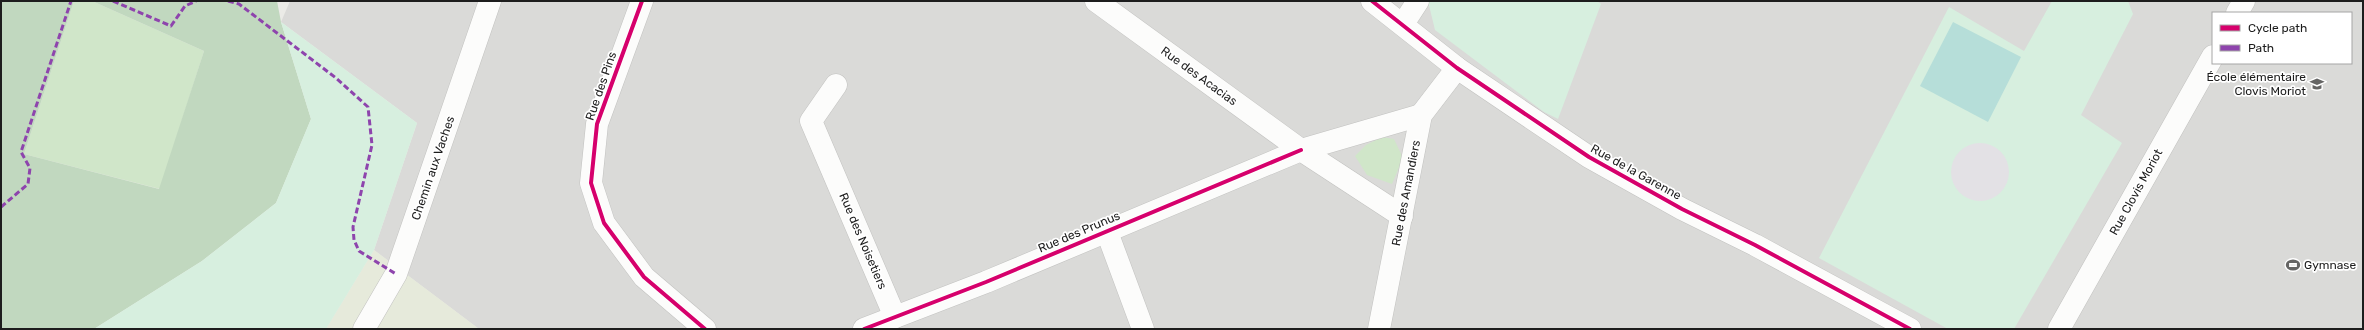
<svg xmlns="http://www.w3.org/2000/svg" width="2364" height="330" viewBox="0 0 2364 330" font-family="Rubik,sans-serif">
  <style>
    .residential { fill: #dadad8; fill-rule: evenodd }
    .farmland { fill: #e6eadb }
    .grass { fill: #d0e6c9 }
    .forest { fill: #c1d8bf }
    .park { fill: #d7efdf }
    .pitch { fill: #b6ded9 }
    .plaza { fill: #e3e1e5 }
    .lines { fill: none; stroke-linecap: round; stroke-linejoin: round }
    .street-casing { stroke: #c2c2c0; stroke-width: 23 }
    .street { stroke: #fcfcfb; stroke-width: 22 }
    .quiet { stroke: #8e44ad; stroke-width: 3; stroke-dasharray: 6 3; stroke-linecap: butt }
    .cycleway-casing { stroke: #fff; stroke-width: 6 }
    .cycleway { stroke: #d6006c; stroke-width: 4 }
    .labels { text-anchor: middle; stroke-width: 3.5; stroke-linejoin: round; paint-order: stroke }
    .street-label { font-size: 12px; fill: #1d1d1d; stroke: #fff }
    .poi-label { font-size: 12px; fill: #1d1d1d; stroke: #fff; text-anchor: end }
  </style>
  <rect width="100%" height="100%" fill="#ebebe7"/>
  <path class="residential" d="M290 1H2363V329H479L374 250 417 123 281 22ZM2213 13H2351V63H2213Z"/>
  <path class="farmland" d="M374 250 446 304 479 329H326Z"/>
  <g class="grass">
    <path d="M74 1H92L204 51 160 189 24 154Z"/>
    <path d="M1382 137 1394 139 1403 158 1392 184 1367 175 1355 156 1366 145Z"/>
  </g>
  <path class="forest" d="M1 1H74L24 154 159 189 204 51 92 1H277L281 22 311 119 276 203 202 261 94 329H1Z"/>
  <g class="park">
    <path d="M1428 1H1597L1601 4 1558 119 1544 112 1435 30Z"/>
    <path d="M2052 1H2128L2133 14 2081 115 2122 143 2014 329H1948L1819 258 1949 7 2024 51Z"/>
    <path d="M281 22 417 123 374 250 326 329H94L202 261 276 203 311 119Z"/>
  </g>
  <path class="pitch" d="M1953 22 2021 57 1988 122 1920 86Z"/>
  <circle class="plaza" cx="1980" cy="172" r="29"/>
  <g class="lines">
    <defs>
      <g id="street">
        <path d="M642 1 597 124 591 183 604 223 644 277 705 329"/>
        <path d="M1096 1 1301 150"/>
        <path d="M1372 1 1457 68 1589 157 1682 209 1755 245 1910 329"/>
        <path d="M2237 13 2244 1"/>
        <path d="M1403 24 1418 1"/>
        <path d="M836 85 811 121 895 317"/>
        <path d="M1402 216 1301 150 1421 115"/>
        <path d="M1107 232 1143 329"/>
        <path d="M364 329 396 274 490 1"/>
        <path d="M864 329 986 282 1301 150"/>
        <path d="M1379 329 1421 115 1457 68"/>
        <path d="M2059 329 2213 56"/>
      </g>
    </defs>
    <use href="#street" class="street-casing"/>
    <use href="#street" class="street"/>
    <g class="quiet">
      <path d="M113 1 171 26 185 6 196 1"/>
      <path d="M228 1 239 4 336 78 368 107 372 145 353 227 354 240 359 251 396 274"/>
      <path d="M1 207 28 184 30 168 21 152 71 1"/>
    </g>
    <defs>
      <g id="cycleway">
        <path d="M642 1 597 124 591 183 604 223 644 277 705 329"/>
        <path d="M1372 1 1457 68 1589 157 1682 209 1755 245 1910 329"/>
        <path d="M864 329 986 282 1301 150"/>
      </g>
    </defs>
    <use href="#cycleway" class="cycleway-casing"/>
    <use href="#cycleway" class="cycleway"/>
  </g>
  <defs>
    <symbol id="school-bare" viewBox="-9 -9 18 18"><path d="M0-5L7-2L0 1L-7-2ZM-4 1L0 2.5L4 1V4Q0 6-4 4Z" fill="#656564" stroke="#fff" stroke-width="2.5" paint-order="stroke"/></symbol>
    <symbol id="stadium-bare" viewBox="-9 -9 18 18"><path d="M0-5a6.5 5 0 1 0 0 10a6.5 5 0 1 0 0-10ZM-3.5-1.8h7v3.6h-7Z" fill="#656564" stroke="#fff" stroke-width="2.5" paint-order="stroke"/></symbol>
  </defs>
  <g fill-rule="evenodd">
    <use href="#school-bare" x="2307" y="74" width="20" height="20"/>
    <use href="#stadium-bare" x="2283" y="255" width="20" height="20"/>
  </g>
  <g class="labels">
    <g class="street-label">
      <text transform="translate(1199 76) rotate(36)" y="4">Rue des Acacias</text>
      <text transform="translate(601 86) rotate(-71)" y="4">Rue des Pins</text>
      <text transform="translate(433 168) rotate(-71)" y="4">Chemin aux Vaches</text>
      <text transform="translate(1636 172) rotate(29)" y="4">Rue de la Garenne</text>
      <text transform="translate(2136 192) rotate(-61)" y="4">Rue Clovis Moriot</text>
      <text transform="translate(1406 193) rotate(-79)" y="4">Rue des Amandiers</text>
      <text transform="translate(1079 232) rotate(-23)" y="4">Rue des Prunus</text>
      <text transform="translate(863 241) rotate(67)" y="4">Rue des Noisetiers</text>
    </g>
    <g class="poi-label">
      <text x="2306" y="81">École élémentaire<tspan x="2306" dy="14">Clovis Moriot</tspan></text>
      <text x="2304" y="269" text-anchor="start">Gymnase</text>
    </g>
  </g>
  <rect width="2364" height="330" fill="none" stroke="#1d1d1d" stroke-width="4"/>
  <rect x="2212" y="12" width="140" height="52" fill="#ffffff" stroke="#a5a5a5"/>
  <rect x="2220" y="25" width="20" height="6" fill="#d6006c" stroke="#a5a5a5"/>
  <text x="2248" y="32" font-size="12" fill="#1d1d1d">Cycle path</text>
  <rect x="2220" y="45" width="20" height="6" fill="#8e44ad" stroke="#a5a5a5"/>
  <text x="2248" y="52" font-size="12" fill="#1d1d1d">Path</text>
</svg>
